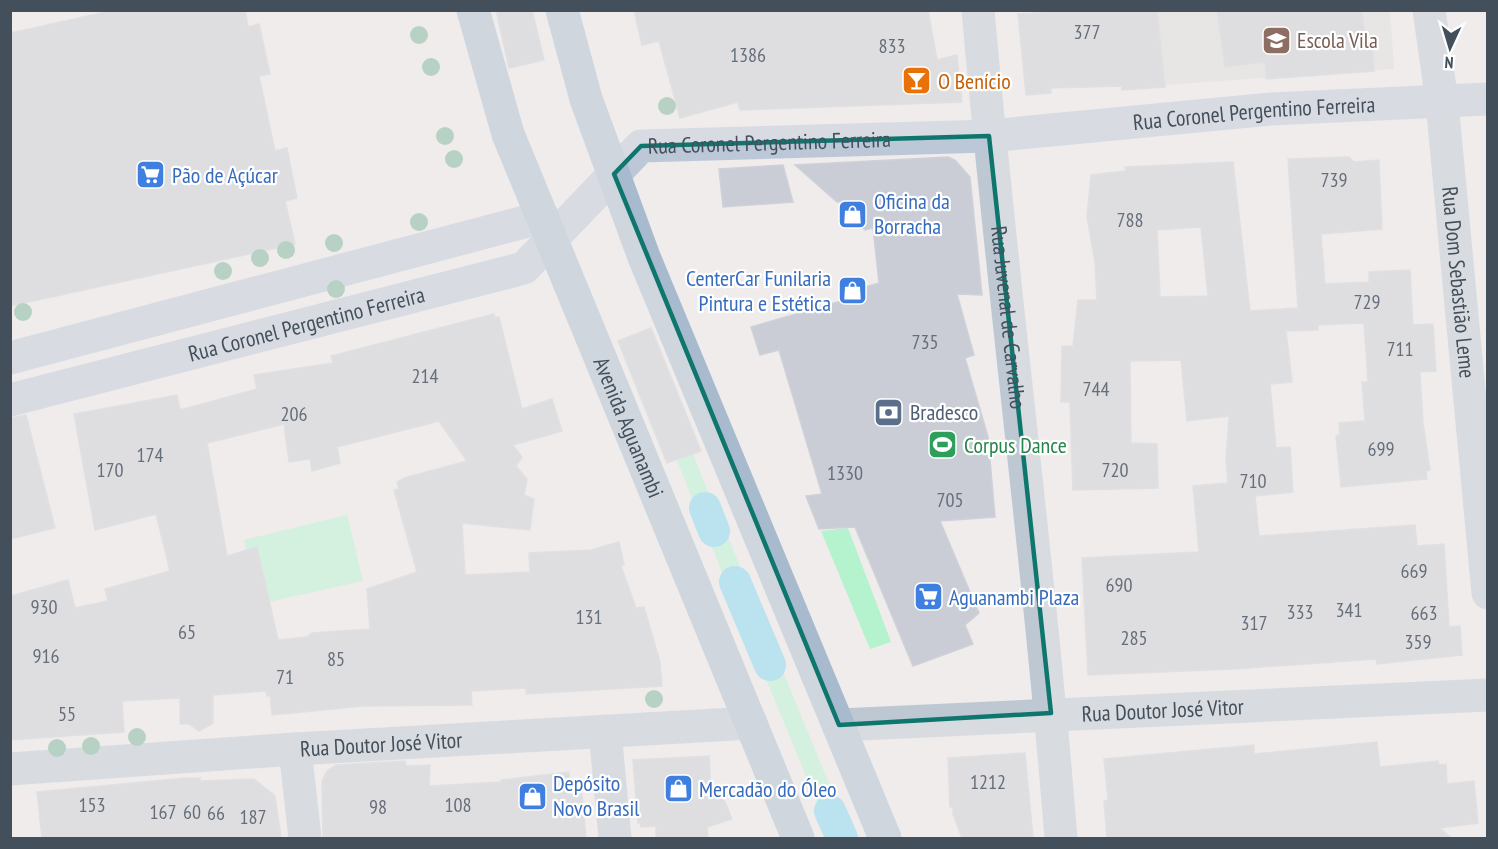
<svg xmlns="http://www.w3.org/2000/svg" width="1498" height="849" viewBox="0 0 1498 849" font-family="'PT Sans Narrow',sans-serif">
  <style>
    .education { fill: #e0dcdd }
    .green { fill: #b4f3ce }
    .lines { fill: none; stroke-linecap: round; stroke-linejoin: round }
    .canal { stroke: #7cd7f4; stroke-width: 32 }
    .building { fill: #cacdd5; stroke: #cfd1d9; stroke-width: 1.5; fill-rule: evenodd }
    .street { stroke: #bdc8d3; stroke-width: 33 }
    .secondary { stroke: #bcc8d8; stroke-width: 33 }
    .primary { stroke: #a8bace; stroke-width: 33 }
    .tree { fill: #73b294 }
    .marked { fill: none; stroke: #0f766e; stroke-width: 4.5; stroke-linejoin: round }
    .labels { text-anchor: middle; stroke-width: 4.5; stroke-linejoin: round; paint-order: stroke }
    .number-label { font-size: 20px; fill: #656e7a }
    .education-label { font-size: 22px; fill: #785e54; stroke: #fff; text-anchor: start }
    .food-label { font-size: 22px; fill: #c56008; stroke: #fff; text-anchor: start }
    .street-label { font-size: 22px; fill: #434f5b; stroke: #fff }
    .shop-label { font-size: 22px; fill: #366cbe; stroke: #fff; text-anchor: start }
    .service-label { font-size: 22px; fill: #4e5e75; stroke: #fff; text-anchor: start }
    .leisure-label { font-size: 22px; fill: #27864d; stroke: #fff; text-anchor: start }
  </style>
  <rect width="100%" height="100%" fill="#efeceb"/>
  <path class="education" d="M1158 11H1390L1394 69 1162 85Z"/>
  <g class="green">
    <path d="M693 454 713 504 697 511 677 460Z"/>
    <path d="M347 515 363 581 259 604 244 540Z"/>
    <path d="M724 527 745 579 727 585 707 534Z"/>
    <path d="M848 528 891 642 870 649 821 531Z"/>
    <path d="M779 662 839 808 822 815 762 669Z"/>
  </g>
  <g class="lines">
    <g class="canal">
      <path d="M705 508 714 531"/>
      <path d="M735 582 770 665"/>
      <path d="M830 811 842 838"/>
    </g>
  </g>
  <g class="building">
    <path d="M115 10H245L248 27 259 24 270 74 259 76 275 151 287 148 297 198 285 201 295 244 10 306V33Z"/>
    <path d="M496 10H532L544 60 509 68Z"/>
    <path d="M634 10H928L937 60 957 55 962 102 740 110 738 102 680 118 659 41 642 45Z"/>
    <path d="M1094 10H1157L1165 87 1122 90V86L1051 88V93L1026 95 1018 14Z"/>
    <path d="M1217 10H1362L1365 38H1372L1374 71 1266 79 1265 62 1225 67Z"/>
    <path d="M948 157 955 160 970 177 982 295 957 294 974 355 965 358 988 437 995 517 940 521 979 613 965 625 973 644 913 666 855 527 819 529 806 496 822 494 779 350 760 355 751 327 855 297 854 290 879 283 873 228 865 230 862 227 860 200 837 202 795 165Z"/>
    <path d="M1349 157 1354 162 1379 160 1382 229 1321 234 1325 284 1369 282V272L1410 270 1413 325 1433 324 1436 371 1420 372 1423 423 1430 470 1426 471 1427 479 1341 487 1336 436 1340 435 1339 423 1365 421 1362 382H1368L1364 323 1318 325V330L1286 331 1292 382 1270 384 1276 448 1290 447 1293 492 1255 496 1259 536 1415 525 1417 546 1444 544 1449 627 1460 626 1462 655 1377 664 1376 659 1234 669 1088 675 1082 558 1199 552 1193 486 1228 483 1226 459 1229 416 1187 421 1181 360 1130 361 1131 443 1157 444 1158 488 1073 490 1070 402H1061L1062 346H1073L1078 300H1097L1095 262 1087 217 1091 175 1126 171 1125 167 1233 162 1250 311 1298 308 1288 159ZM1201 227 1208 296 1160 297 1157 230Z"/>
    <path d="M783 165 793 202 723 207 719 169Z"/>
    <path d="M494 314 495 318 499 317 522 409 552 399 562 431 513 445 522 457 516 466 527 479 524 495 534 499 530 530 462 523 465 575 530 572 529 553 591 550 619 542 624 565 621 566 636 608 644 607 660 662 662 686 526 694V688L471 691 472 705 364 706 272 715 270 695 267 696 266 691 213 695V723L199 731 189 724H180V698L122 701 124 732 10 740V596L68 580 75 608 108 601 105 589 170 571 156 514 95 530 74 414 177 395 180 410 257 389 254 375 333 363 331 356ZM439 421 467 461 404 478 397 482 399 489 394 490 417 572 367 589 370 629 312 633 307 637 278 640 257 547 227 556 207 443 284 424 289 462 310 459 312 471 340 463 337 447Z"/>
    <path d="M651 328 701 451 667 463 618 341Z"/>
    <path d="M26 415 55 528 10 539V418Z"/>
    <path d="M1377 742 1380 767 1438 761 1439 765 1446 764 1447 784 1474 781 1478 823 1440 828 1451 838H1107L1104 801 1108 800 1104 759 1254 745V754Z"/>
    <path d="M1025 753 1033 838H962L953 814V806L950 807 948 758Z"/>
    <path d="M709 756 711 793H721L732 819 707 827 708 838H656V826L641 827 640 822 638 823 633 760Z"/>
    <path d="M405 761 406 766 430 765 429 786 501 782V780L569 772 570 795 582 794 586 838H323L322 781 327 771 336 765Z"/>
    <path d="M186 778H200V781L254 779 275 796 281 838H42L37 792Z"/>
  </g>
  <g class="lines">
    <g class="street">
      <path id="s1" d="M978 10C1002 287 1039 562 1061 838"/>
      <path id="s2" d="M1429 10 1442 102 1488 593"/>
      <path id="s3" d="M839 725 1488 695"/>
      <path d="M605 731 615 838"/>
      <path d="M295 749 305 838"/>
      <path id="s4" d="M10 769 295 749 751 723"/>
    </g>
    <g class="secondary">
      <path d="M10 358 543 217"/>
      <path id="s5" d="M10 400 524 268 641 146 989 136 1271 109 1488 99"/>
    </g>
    <g class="primary">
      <path id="s6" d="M473 10 508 134 798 838"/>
      <path d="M562 10 586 99 644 257 885 838"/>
    </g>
  </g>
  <g class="tree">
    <circle cx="419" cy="35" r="9"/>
    <circle cx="431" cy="67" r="9"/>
    <circle cx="667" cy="106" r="9"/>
    <circle cx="445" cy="136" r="9"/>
    <circle cx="454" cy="159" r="9"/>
    <circle cx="419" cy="222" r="9"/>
    <circle cx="334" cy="243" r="9"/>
    <circle cx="286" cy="250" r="9"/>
    <circle cx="260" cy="258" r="9"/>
    <circle cx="223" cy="271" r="9"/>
    <circle cx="336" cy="289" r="9"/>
    <circle cx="23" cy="312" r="9"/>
    <circle cx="654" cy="699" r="9"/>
    <circle cx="137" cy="737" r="9"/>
    <circle cx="91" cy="746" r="9"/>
    <circle cx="57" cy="748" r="9"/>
  </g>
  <path d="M0 0H1498V849H0ZM989 136 1051 713 839 725 614 174 641 146Z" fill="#efeceb" fill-opacity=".55" fill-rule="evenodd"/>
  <path class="marked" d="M989 136 1051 713 839 725 614 174 641 146Z"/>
  <defs>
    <symbol id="school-square" viewBox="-11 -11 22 22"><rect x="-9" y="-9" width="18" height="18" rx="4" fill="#8d6e63" stroke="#fff"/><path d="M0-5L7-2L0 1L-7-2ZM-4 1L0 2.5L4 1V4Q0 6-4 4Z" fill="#fff"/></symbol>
    <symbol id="bar-square" viewBox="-11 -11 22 22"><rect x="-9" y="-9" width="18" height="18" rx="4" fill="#e8710a" stroke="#fff"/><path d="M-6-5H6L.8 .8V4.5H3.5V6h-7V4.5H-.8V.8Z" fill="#fff"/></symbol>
    <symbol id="supermarket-square" viewBox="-11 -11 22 22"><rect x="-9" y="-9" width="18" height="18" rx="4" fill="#3f7fe0" stroke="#fff"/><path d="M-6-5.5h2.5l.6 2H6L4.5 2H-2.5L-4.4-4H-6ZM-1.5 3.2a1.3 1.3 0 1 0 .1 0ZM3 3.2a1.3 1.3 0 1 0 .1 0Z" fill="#fff"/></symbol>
    <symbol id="shop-square" viewBox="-11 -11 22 22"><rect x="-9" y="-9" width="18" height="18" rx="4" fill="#3f7fe0" stroke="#fff"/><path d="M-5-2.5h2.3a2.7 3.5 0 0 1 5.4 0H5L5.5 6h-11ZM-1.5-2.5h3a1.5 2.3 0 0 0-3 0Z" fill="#fff"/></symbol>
    <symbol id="bank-square" viewBox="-11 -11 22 22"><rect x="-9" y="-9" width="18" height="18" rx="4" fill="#5c6f8a" stroke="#fff"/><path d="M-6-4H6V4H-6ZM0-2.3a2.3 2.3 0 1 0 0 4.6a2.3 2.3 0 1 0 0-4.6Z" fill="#fff"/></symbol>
    <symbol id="stadium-square" viewBox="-11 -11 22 22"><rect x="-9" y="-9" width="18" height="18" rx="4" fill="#2e9e5b" stroke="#fff"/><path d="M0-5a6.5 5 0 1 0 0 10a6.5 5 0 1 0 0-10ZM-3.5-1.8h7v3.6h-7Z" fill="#fff"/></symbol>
  </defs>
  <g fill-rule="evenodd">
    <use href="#school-square" x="1260" y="24" width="33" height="33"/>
    <use href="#bar-square" x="900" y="64" width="33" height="33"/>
    <use href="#supermarket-square" x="134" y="158" width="33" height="33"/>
    <use href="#shop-square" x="836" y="198" width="33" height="33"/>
    <use href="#shop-square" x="836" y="274" width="33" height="33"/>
    <use href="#bank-square" x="872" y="396" width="33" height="33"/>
    <use href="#stadium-square" x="926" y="428" width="33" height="33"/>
    <use href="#supermarket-square" x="912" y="580" width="33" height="33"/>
    <use href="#shop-square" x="662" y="772" width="33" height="33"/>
    <use href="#shop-square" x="516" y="780" width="33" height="33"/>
  </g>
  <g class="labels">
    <g class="number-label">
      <text x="1087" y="39">377</text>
      <text x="892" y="53">833</text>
      <text x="748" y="62">1386</text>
      <text x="1334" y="187">739</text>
      <text x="1130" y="227">788</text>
      <text x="1367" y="309">729</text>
      <text x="925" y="349">735</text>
      <text x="1400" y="356">711</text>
      <text x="425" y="383">214</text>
      <text x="1096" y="396">744</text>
      <text x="294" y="421">206</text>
      <text x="1381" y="456">699</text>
      <text x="150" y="462">174</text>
      <text x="110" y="477">170</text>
      <text x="1115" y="477">720</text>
      <text x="845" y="480">1330</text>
      <text x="1253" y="488">710</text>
      <text x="950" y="507">705</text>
      <text x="1414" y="578">669</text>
      <text x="1119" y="592">690</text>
      <text x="44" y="614">930</text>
      <text x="1349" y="617">341</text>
      <text x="1300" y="619">333</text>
      <text x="1424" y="620">663</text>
      <text x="589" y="624">131</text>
      <text x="1254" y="630">317</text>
      <text x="187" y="639">65</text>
      <text x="1134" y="645">285</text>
      <text x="1418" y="649">359</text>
      <text x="46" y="663">916</text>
      <text x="336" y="666">85</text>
      <text x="285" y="684">71</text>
      <text x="67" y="721">55</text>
      <text x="988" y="789">1212</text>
      <text x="92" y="812">153</text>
      <text x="458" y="812">108</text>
      <text x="378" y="814">98</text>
      <text x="163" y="819">167</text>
      <text x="192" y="819">60</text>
      <text x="216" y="820">66</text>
      <text x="253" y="824">187</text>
    </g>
    <g class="education-label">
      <text x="1297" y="48">Escola Vila</text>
    </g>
    <g class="food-label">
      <text x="938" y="89">O Benício</text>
    </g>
    <g class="street-label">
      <text dy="8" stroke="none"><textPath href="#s5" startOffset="1314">Rua Coronel Pergentino Ferreira</textPath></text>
      <text dy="8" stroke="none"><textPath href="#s5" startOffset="828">Rua Coronel Pergentino Ferreira</textPath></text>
      <text dy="8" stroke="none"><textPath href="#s2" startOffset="274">Rua Dom Sebastião Leme</textPath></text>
      <text dy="8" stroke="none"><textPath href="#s1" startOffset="309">Rua Juvenal de Carvalho</textPath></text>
      <text dy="8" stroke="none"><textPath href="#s5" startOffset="306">Rua Coronel Pergentino Ferreira</textPath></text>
      <text dy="8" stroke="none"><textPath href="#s6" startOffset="446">Avenida Aguanambi</textPath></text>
      <text dy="8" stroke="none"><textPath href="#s3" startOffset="324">Rua Doutor José Vitor</textPath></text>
      <text dy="8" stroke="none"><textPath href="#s4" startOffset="372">Rua Doutor José Vitor</textPath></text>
    </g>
    <g class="shop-label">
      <text x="172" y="183">Pão de Açúcar</text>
      <text x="874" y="209">Oficina da<tspan x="874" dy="25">Borracha</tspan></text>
      <text x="831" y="286" text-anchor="end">CenterCar Funilaria<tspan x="831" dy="25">Pintura e Estética</tspan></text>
      <text x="949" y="605">Aguanambi Plaza</text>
      <text x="553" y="791">Depósito<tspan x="553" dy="25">Novo Brasil</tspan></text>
      <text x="699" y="797">Mercadão do Óleo</text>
    </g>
    <g class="service-label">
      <text x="910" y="420">Bradesco</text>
    </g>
    <g class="leisure-label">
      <text x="964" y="453">Corpus Dance</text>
    </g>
  </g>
  <rect width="1498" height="849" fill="none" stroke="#434f5b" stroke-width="24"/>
  <g transform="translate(1450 48) rotate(184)" stroke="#ffffff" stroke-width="4.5" paint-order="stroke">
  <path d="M0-4.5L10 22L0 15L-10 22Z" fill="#434f5b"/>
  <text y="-9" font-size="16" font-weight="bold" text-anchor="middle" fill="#434f5b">N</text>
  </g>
</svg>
